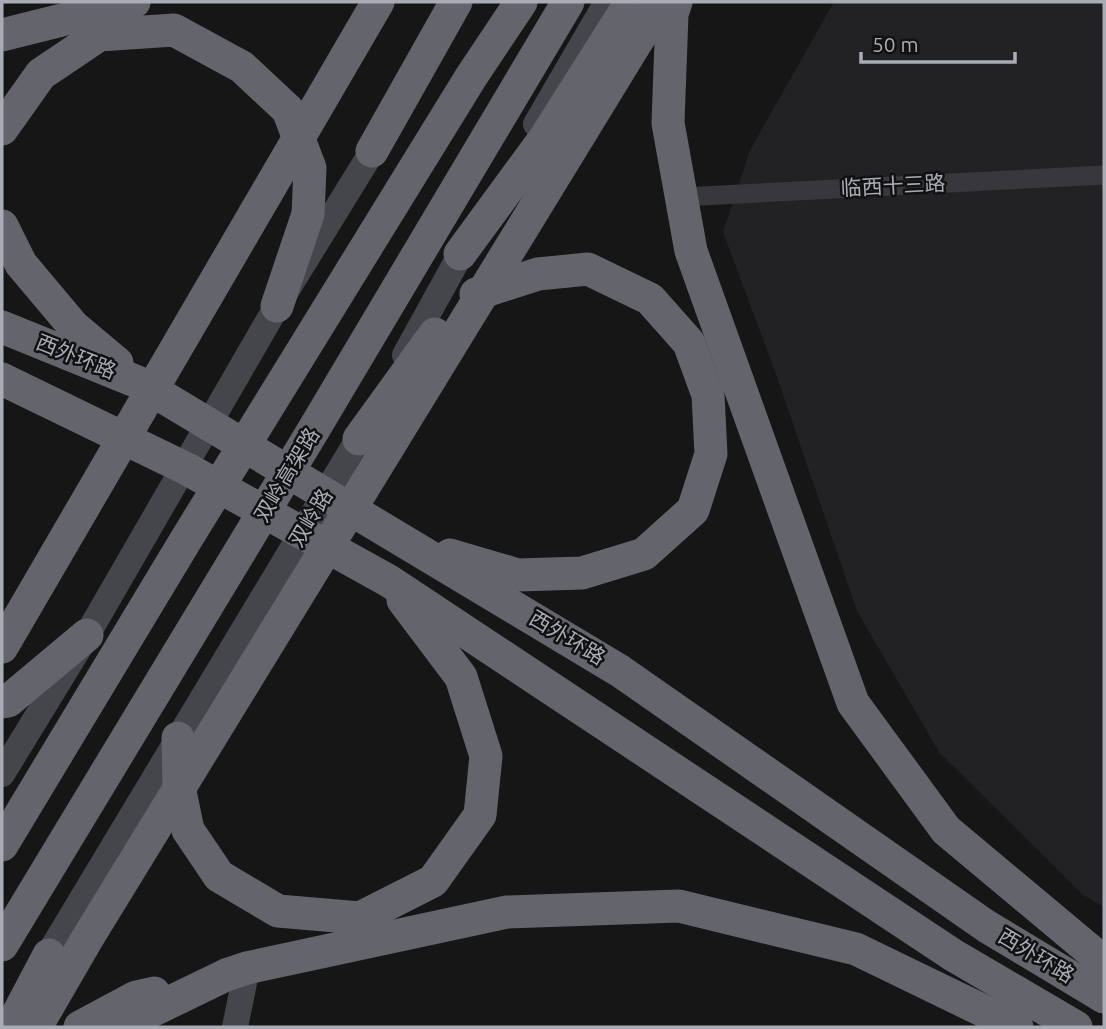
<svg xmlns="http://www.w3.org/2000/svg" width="1106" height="1029" viewBox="0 0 1106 1029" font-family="Ubuntu,'Noto Sans SC',sans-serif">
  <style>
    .built { fill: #222224 }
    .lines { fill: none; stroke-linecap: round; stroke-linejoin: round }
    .street { stroke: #37373c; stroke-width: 19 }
    .secondary { stroke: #45464b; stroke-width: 26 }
    .highway { stroke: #64656c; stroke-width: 33 }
    .labels { text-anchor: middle; stroke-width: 5; stroke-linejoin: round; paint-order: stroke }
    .street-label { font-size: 21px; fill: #a9acb5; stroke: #111112 }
  </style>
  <rect width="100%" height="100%" fill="#161617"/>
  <path class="built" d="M834 2H1104V907L1082 894 939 752 857 611 776 374 723 232 750 150Z"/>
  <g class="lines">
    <path class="street" d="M682 197 1104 175"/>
    <g class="secondary">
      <path d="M536 124 607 2"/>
      <path d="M405 355 469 239"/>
      <path d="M2 774 87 635 277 306 383 134"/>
      <path d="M38 972 368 423"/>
      <path d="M235 1027 247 968"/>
    </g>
    <g class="highway">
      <path d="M676 2 672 14 668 123 691 251 853 703 946 830 1104 962"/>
      <path d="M2 35 134 2"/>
      <path d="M2 129 41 74 99 35 174 30 242 67 288 110 310 168 308 214 277 306"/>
      <path d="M372 151 456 2"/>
      <path d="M2 226 21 264 74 327 117 363"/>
      <path d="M460 254 545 138 631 2"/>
      <path d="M2 327 140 383 620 671 986 926 1104 997"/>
      <path d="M2 379 187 469 389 581 953 955 1076 1027"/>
      <path d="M359 439 435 334"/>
      <path d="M450 555 518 575 582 573 644 554 693 510 711 454 708 395 689 343 650 299 588 269 538 274 476 294"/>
      <path d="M2 647 378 2"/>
      <path d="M2 702 8 701 87 635"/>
      <path d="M178 738 179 787 188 830 219 876 278 911 360 918 433 881 480 815 486 756 461 677 403 600"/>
      <path d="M2 845 187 538 471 77 521 2"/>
      <path d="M2 945 314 429 568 2"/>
      <path d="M11 1027 49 955"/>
      <path d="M36 1027 87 939 661 2"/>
      <path d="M80 1027 136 997 154 993"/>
      <path d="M128 1027 139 1017 226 975 247 968 507 912 679 906 856 949 1017 1027"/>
    </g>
  </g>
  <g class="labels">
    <g class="street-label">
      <text transform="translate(893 186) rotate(-3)" y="7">临西十三路</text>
      <text transform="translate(76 357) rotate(22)" y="7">西外环路</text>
      <text transform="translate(287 475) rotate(-59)" y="7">双岭高架路</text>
      <text transform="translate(311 518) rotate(-59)" y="7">双岭路</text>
      <text transform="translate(567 638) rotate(31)" y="7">西外环路</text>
      <text transform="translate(1036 956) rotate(31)" y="7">西外环路</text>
    </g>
  </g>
  <rect width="1106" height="1029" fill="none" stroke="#a9acb5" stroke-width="7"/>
  <path d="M861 52v10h154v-10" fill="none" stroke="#a9acb5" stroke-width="3.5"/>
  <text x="872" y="52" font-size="21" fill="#a9acb5" stroke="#111112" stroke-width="5" paint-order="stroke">50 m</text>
</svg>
